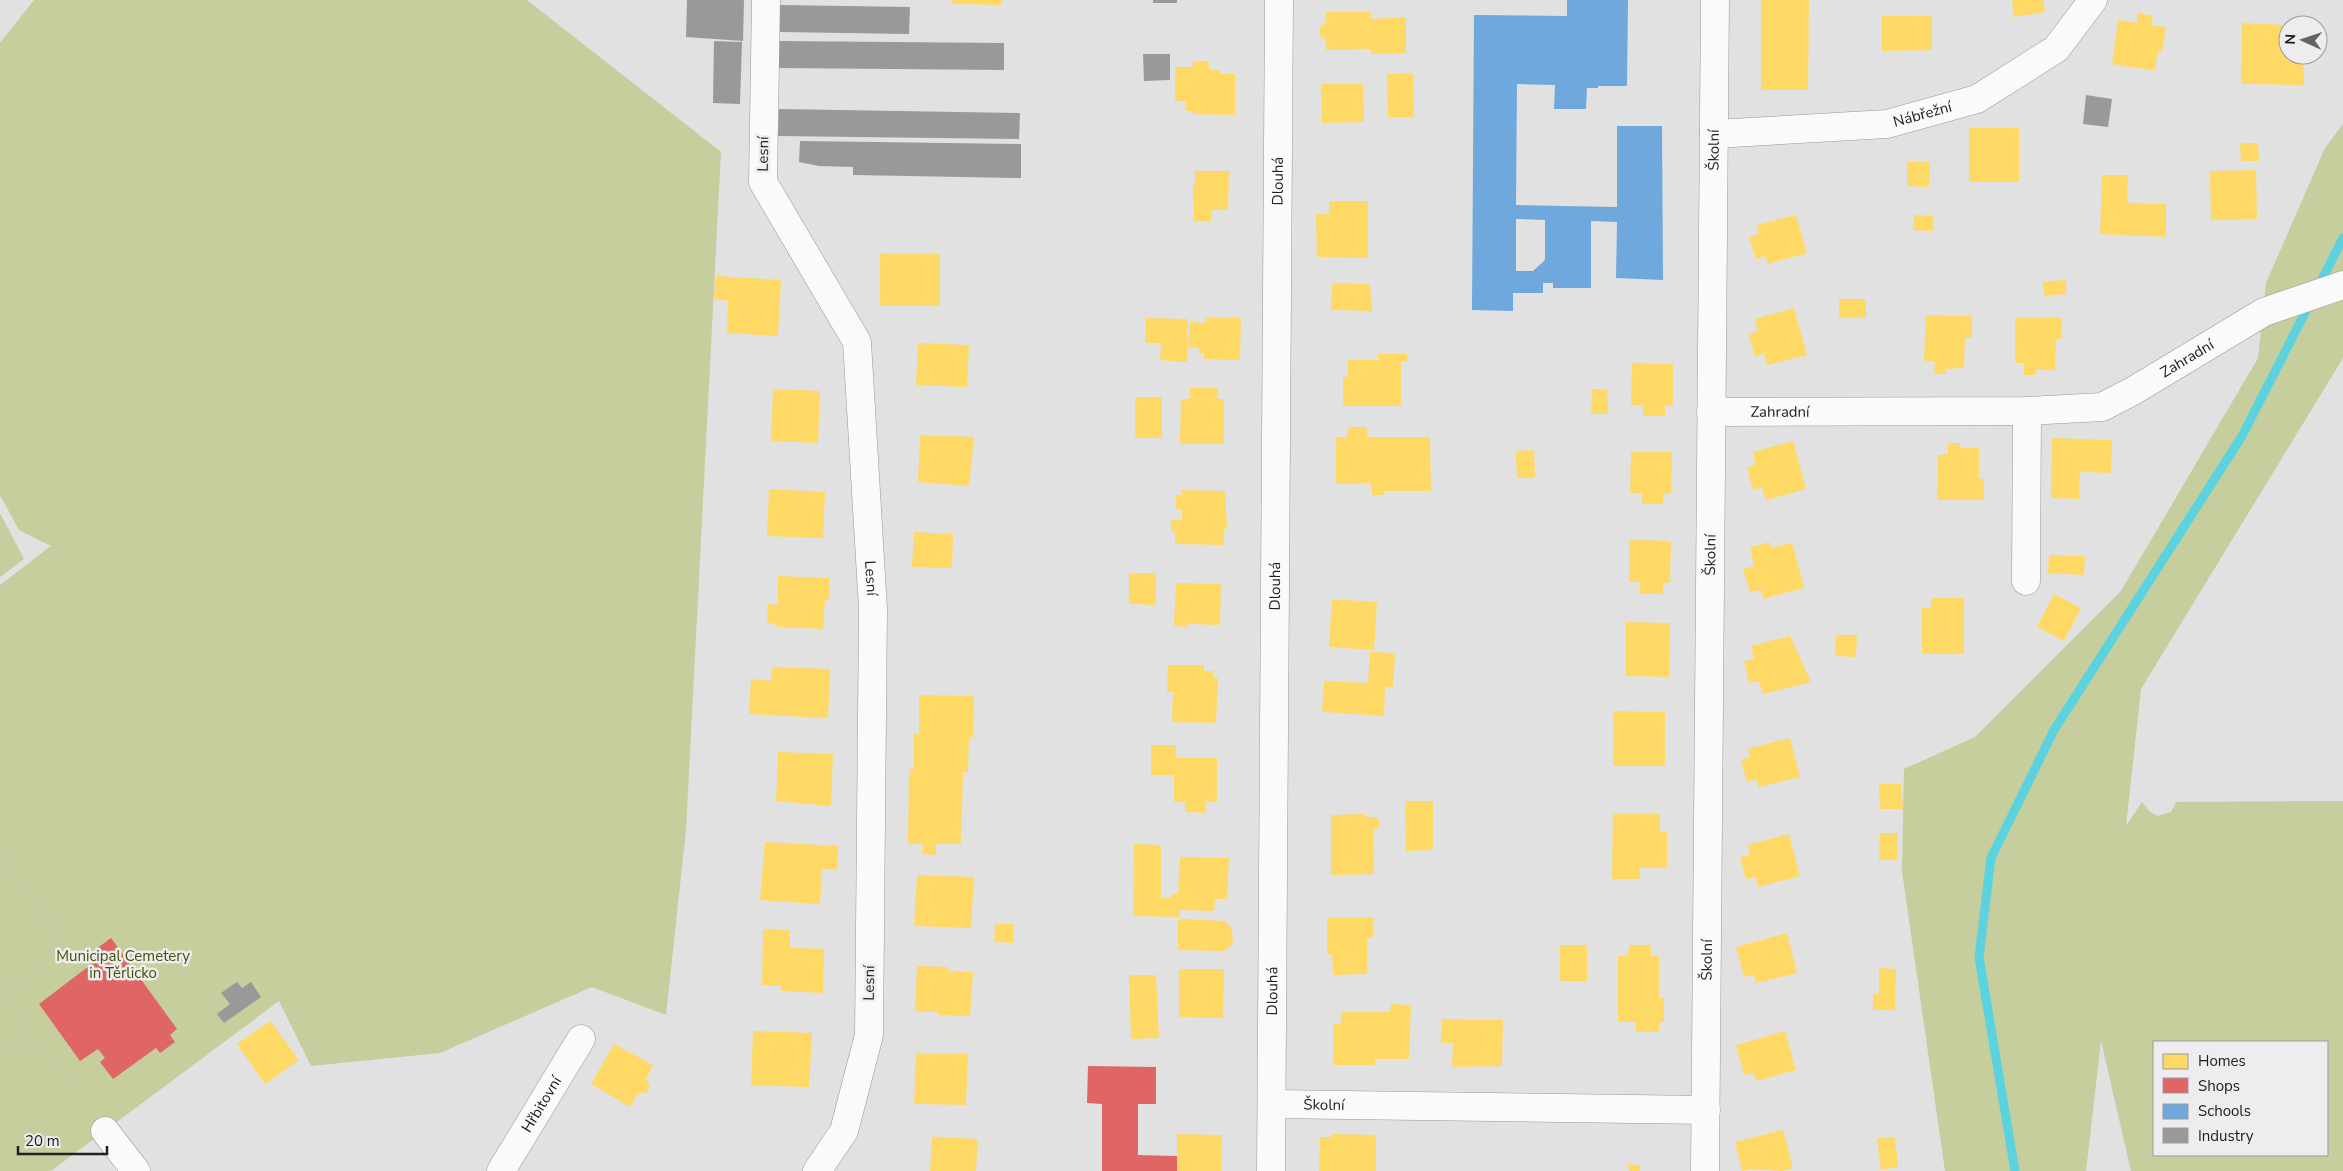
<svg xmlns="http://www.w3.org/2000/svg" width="2343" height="1171" viewBox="0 0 2343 1171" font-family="'Nunito Sans',sans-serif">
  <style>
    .green { fill: #c5ce9c; fill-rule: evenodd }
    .homes { fill: #ffd966 }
    .shops { fill: #e06666 }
    .schools { fill: #6fa8dc; fill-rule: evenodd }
    .industry { fill: #999 }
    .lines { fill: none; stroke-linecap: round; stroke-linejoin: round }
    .stream { stroke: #5bd3df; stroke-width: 9 }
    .minor-casing { stroke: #979797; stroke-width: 29 }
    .path { stroke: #c2c2c3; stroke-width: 3; stroke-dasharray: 1 4; stroke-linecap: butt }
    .minor { stroke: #fafafa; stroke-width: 28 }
    .labels { text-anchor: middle; stroke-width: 5; stroke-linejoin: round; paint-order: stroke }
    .street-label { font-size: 15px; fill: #202021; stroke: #ededef }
    .park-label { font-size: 15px; fill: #454f00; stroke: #ededef }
  </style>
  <rect width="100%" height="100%" fill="#e1e1e1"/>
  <g class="green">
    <path d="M34 0H527L721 152 686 830 666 1015 592 987 440 1053 311 1066 279 1001 51 1171H0V585L51 546 19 530 0 495V43Z"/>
    <path d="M2343 124V358L2141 689 2126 826 2142 802 2149 811 2158 816 2171 812 2176 802 2343 801V1171H2131L2101 1041 2086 1171H1945L1902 871 1904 769 1975 737 2121 591 2258 358 2266 283 2325 148ZM2154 1042H2327V1155H2154Z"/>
    <path d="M0 513 24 559 0 577Z"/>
  </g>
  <g class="homes">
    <path d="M952 0H1002L1001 5 952 4Z"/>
    <path d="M1761 0H1809L1808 90H1761Z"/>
    <path d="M2012 0H2043L2045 12 2014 17Z"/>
    <path d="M1326 12H1371V19L1406 17V53L1371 54V49L1326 50V41L1320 35V27L1326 22Z"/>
    <path d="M2138 13 2153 16 2151 25 2166 27 2162 52 2158 51 2155 71 2112 64 2118 20 2137 23Z"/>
    <path d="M1882 16H1932V50L1882 51Z"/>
    <path d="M2242 23 2287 25V61L2303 60 2304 85 2241 84Z"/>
    <path d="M1193 61H1209V70H1220V74H1235V115L1193 114V111H1186V101H1175V67H1193Z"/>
    <path d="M1413 73 1414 117H1388L1387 74Z"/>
    <path d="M1321 84H1363L1364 122 1322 123Z"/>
    <rect x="1969" y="128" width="50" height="54"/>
    <path d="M2240 143H2258L2259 161H2241Z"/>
    <path d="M1907 162H1930L1929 187 1907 186Z"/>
    <path d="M2256 170 2257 219 2211 220 2210 171Z"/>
    <path d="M1195 171H1229L1228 210H1212L1211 221H1194L1193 183 1195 184Z"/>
    <path d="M2102 175H2128L2127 203 2166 204V237L2100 234Z"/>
    <path d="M1329 201H1368V258L1317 257 1316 214H1329Z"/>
    <path d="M1796 215 1807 253 1768 264 1765 256 1756 259 1749 237 1759 234 1757 225Z"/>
    <path d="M1914 215 1933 216V231L1913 230Z"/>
    <path d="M880 253 940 254V306H880Z"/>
    <path d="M716 276 781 280 778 336 727 333 728 301 714 299Z"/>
    <path d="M2066 280V294L2044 296 2043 282Z"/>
    <path d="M1332 283 1370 284 1372 311 1331 310Z"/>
    <path d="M1839 299H1866V318L1839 317Z"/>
    <path d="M1794 308 1807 355 1767 365 1764 353 1755 357 1749 334 1758 331 1755 319Z"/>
    <path d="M1926 315 1972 316V338H1965L1964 368 1946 369V374H1934L1935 362 1924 361Z"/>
    <path d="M1205 317 1241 318 1240 360 1204 359V353H1199V348L1188 347 1190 322 1205 323Z"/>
    <path d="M2015 317 2062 318 2061 339H2056L2055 370H2036V375H2024V363H2015Z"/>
    <path d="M1146 318 1188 319 1187 362 1160 360 1161 343H1145Z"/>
    <path d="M918 343 969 345 967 387 916 385Z"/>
    <path d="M1378 354H1407V361H1401V406H1343V377H1348V360H1378Z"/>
    <path d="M1632 363 1673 364V405H1665V416H1643V405H1631Z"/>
    <path d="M1190 388H1218V399H1224V444H1180L1181 399H1190Z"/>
    <path d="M773 389 820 391 818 443 771 441Z"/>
    <path d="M1592 389H1607L1608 414H1591Z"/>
    <rect x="1135" y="397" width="27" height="41"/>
    <path d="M1348 427H1367V437H1430L1431 491H1384V495H1372L1371 483 1336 484V437H1347Z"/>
    <path d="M920 435 974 437 969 486 918 482Z"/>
    <path d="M2052 438 2112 440 2111 473 2080 472 2079 499 2051 498Z"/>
    <path d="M1793 441 1806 489 1766 500 1762 487 1753 490 1747 468 1756 464 1753 452Z"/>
    <path d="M1948 443H1960V448H1979V479H1984V500H1937L1938 455 1948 454Z"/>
    <path d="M1534 450 1535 478H1517L1516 451Z"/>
    <path d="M1631 452H1672L1671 494H1663V504H1642V493H1630Z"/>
    <path d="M769 489 825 492 823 538 767 536Z"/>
    <path d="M1182 490 1225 491 1227 529H1224V545L1175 544V532H1171V520H1182V509H1176V495H1182Z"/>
    <path d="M914 532 953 534 952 568 912 567Z"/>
    <path d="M1629 540 1671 541 1670 583H1663V594H1640V582H1629Z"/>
    <path d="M1770 542 1771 548 1792 543 1804 588 1763 599 1761 590 1750 592 1743 569 1754 566 1750 547Z"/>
    <path d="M2049 555 2085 556 2084 575 2048 573Z"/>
    <path d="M1129 573H1156V605L1129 604Z"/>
    <path d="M778 576 829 578V600H825L823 629 776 627 777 624 767 623 768 604 778 605Z"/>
    <path d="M1176 583 1221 584 1220 625 1188 624V627L1174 626Z"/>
    <path d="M2054 594 2081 608 2064 641 2037 627Z"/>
    <path d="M1931 598H1964V654H1922V608H1931Z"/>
    <path d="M1332 599 1377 602 1374 650 1329 647Z"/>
    <path d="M1626 622 1670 623 1669 677 1626 676Z"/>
    <path d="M1836 635H1857L1856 657 1835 656Z"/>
    <path d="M1790 636 1811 682 1763 694 1759 681 1749 683 1744 661 1754 659 1751 646Z"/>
    <path d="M1370 652 1395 653 1393 687H1385L1384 716 1322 712 1324 681 1368 683Z"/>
    <path d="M1168 665H1204V671H1213V678H1218L1216 723 1172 722 1173 692H1167Z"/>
    <path d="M772 667 830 669 828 718 749 714 751 679 771 681Z"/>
    <path d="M919 695 974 696 973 737H969L968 772H963L961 844H936V855L922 854 923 844H908L909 769H914V734H919Z"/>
    <path d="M1613 711 1665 712V766H1613Z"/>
    <path d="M1790 738 1800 777 1759 787 1756 779 1747 782 1741 760 1750 757 1748 749Z"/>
    <path d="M1151 745H1176V758H1217V802H1206V813L1185 812V802H1174V775H1151Z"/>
    <path d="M778 752 833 754 831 806 776 801Z"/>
    <path d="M1879 784H1901L1903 809H1880Z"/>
    <path d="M1405 801H1433V850L1406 851Z"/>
    <path d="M1613 813 1660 814V831L1667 832V868H1640V879H1612Z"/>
    <path d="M1365 814V817H1376L1379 820V827L1373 830 1374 874 1331 875V815Z"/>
    <path d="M1880 833H1898L1897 860H1879Z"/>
    <path d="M1789 834 1800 876 1758 887 1756 877 1746 879 1740 857 1750 855 1748 845Z"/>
    <path d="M765 842 838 846 837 869H822L820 904 760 900Z"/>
    <path d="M1134 844 1161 845V898H1171L1172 894H1178L1180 857 1229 858 1227 899H1215L1214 911 1180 910V917L1133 916Z"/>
    <path d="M917 875 974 877 971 928 914 926Z"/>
    <path d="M1373 917V938H1367V974L1333 975 1332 954 1327 955V918Z"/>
    <path d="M1183 919 1225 921 1232 929 1233 944 1224 951 1178 950V920Z"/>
    <path d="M995 924H1013V943L994 942Z"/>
    <path d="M763 929 790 930V948L824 949 823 993 781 991V986L762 985Z"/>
    <path d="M1787 933 1797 973 1756 983 1754 974 1744 977 1736 947Z"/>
    <rect x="1560" y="945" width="27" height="36"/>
    <path d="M1629 945H1651V956H1659V998H1664V1022H1659V1032H1636V1022H1618V956H1628Z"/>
    <path d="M917 966 948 967 947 971 973 972 970 1016 938 1015V1012L915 1011Z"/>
    <path d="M1879 968 1896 969 1895 1010H1873V994H1879Z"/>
    <path d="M1179 969H1224L1223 1018 1179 1017Z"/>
    <path d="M1129 975H1156L1159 1038 1131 1039Z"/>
    <path d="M1391 1004 1411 1005 1409 1059H1375V1065H1333V1024L1341 1023V1012H1390Z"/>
    <path d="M1442 1019 1503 1020 1502 1066 1452 1067 1453 1043H1441Z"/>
    <path d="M270 1021 299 1060 265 1084 237 1044Z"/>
    <path d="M753 1031 812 1033 809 1087 751 1085Z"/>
    <path d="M1785 1031 1796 1070 1757 1081 1754 1073 1744 1075 1736 1045Z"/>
    <path d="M614 1044 653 1065 646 1079 650 1086 646 1093H638L630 1107 591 1084Z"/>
    <path d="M916 1053 968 1054 966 1105 914 1104Z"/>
    <path d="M1783 1130 1793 1168 1782 1171 1752 1169 1742 1171 1735 1142Z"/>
    <path d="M1177 1134 1222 1135 1221 1171H1177Z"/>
    <path d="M1332 1134 1376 1135V1171H1319L1320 1137H1332Z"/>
    <path d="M932 1137 978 1139 976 1171H930Z"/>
    <path d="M1895 1137 1898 1167 1881 1170 1877 1138Z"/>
    <path d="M1628 1164 1640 1165V1171H1629Z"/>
  </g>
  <g class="shops">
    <path d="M111 938 177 1029 170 1035 175 1042 160 1053 156 1048 113 1079 100 1062 105 1058 98 1049 80 1061 39 1004 93 963 88 955Z"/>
    <path d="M1088 1066 1156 1067V1104H1138V1155L1177 1156V1171H1102V1104L1087 1103Z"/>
  </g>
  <path class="schools" d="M1567 0H1628L1627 86H1598V88H1587L1586 109H1554L1555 85 1517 84 1516 205 1617 207V126H1662L1663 280 1616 278 1617 222 1591 221V288H1553V283H1543V293H1513V311L1472 310 1474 15 1567 16ZM1516 219 1545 220V260L1533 271H1516Z"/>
  <g class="industry">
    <path d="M687 0H744L743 41 686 37Z"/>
    <rect x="1153" y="0" width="24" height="3"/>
    <path d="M780 5 910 7 909 34 780 32Z"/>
    <path d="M714 41 742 42 740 104 713 103Z"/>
    <path d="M779 41 1004 43V70L779 68Z"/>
    <path d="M1143 54H1170V80L1144 81Z"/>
    <path d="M2086 95 2112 99 2108 127 2083 124Z"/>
    <path d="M779 109 1020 113 1019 139 778 136Z"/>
    <path d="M800 141 1021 144V178L853 175V167L819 166 799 162Z"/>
    <path d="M237 982 242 988 251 982 261 997 224 1023 217 1014 230 1004 221 993Z"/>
  </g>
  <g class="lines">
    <g class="stream">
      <path d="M2318 287 2343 238"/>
      <path d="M2015 1171 1979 957 1991 858 2054 730 2242 436 2310 303"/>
    </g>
    <defs>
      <g id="minor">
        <path id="s1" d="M766 0 763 182 857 342 873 609 869 1035 844 1131 817 1171"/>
        <path id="s2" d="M1714 134 1887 124 1977 99 2056 49 2093 0"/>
        <path id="s3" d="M1711 412 2027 411 2102 407 2133 391 2264 312 2343 285"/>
        <path d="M2026 581 2027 411"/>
        <path id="s4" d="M1272 1104 1706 1110"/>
        <path d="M105 1131 136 1171"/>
        <path id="s5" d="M501 1171 581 1039"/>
        <path id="s6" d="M1271 1171 1279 0"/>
        <path id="s7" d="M1705 1171 1715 0"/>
      </g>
    </defs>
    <use href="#minor" class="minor-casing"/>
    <g class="path">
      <path d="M0 858 66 941 3 993"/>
      <path d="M0 989 89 1108"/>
      <path d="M0 1056 33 1034"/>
    </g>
    <use href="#minor" class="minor"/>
  </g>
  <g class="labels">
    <g class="street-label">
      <text dy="5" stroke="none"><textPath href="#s2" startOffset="210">Nábřežní</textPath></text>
      <text dy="5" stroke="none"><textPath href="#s7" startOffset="1021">Školní</textPath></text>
      <text transform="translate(763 154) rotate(-89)" y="5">Lesní</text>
      <text dy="5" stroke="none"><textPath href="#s6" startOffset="990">Dlouhá</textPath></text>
      <text dy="5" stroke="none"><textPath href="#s3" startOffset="489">Zahradní</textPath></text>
      <text dy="5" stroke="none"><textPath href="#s3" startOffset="69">Zahradní</textPath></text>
      <text dy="5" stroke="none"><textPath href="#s7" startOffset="616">Školní</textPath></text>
      <text dy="5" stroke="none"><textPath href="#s1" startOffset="604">Lesní</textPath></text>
      <text dy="5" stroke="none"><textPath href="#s6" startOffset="585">Dlouhá</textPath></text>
      <text dy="5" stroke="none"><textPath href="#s7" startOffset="211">Školní</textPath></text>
      <text transform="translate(869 983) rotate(-89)" y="5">Lesní</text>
      <text dy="5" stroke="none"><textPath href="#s6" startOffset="180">Dlouhá</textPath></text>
      <text dy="5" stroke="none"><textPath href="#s5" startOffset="78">Hřbitovní</textPath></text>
      <text dy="5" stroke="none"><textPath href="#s4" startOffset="52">Školní</textPath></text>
    </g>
    <g class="park-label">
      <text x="123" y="961">Municipal Cemetery<tspan x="123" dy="17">in Těrlicko</tspan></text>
    </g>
  </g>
  <rect x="2153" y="1041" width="175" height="115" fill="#ededef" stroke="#9b9b9d"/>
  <rect x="2163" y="1054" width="25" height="15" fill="#ffd966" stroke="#9b9b9d"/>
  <text x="2198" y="1066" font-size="15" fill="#202021">Homes</text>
  <rect x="2163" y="1078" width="25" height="15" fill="#e06666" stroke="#9b9b9d"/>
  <text x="2198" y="1091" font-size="15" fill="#202021">Shops</text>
  <rect x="2163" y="1104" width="25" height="15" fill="#6fa8dc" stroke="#9b9b9d"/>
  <text x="2198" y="1116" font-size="15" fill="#202021">Schools</text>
  <rect x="2163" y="1128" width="25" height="15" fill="#999999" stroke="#9b9b9d"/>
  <text x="2198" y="1141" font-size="15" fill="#202021">Industry</text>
  <g transform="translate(2303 40) rotate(273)"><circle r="24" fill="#ededef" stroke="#9b9b9d"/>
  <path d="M0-4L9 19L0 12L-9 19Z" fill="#646464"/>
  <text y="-8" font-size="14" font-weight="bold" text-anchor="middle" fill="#202021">N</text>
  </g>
  <path d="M18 1146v8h89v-8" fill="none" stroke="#202021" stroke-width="2.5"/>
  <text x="25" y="1146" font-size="15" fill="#202021" stroke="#ededef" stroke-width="4" paint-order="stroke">20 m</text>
</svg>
